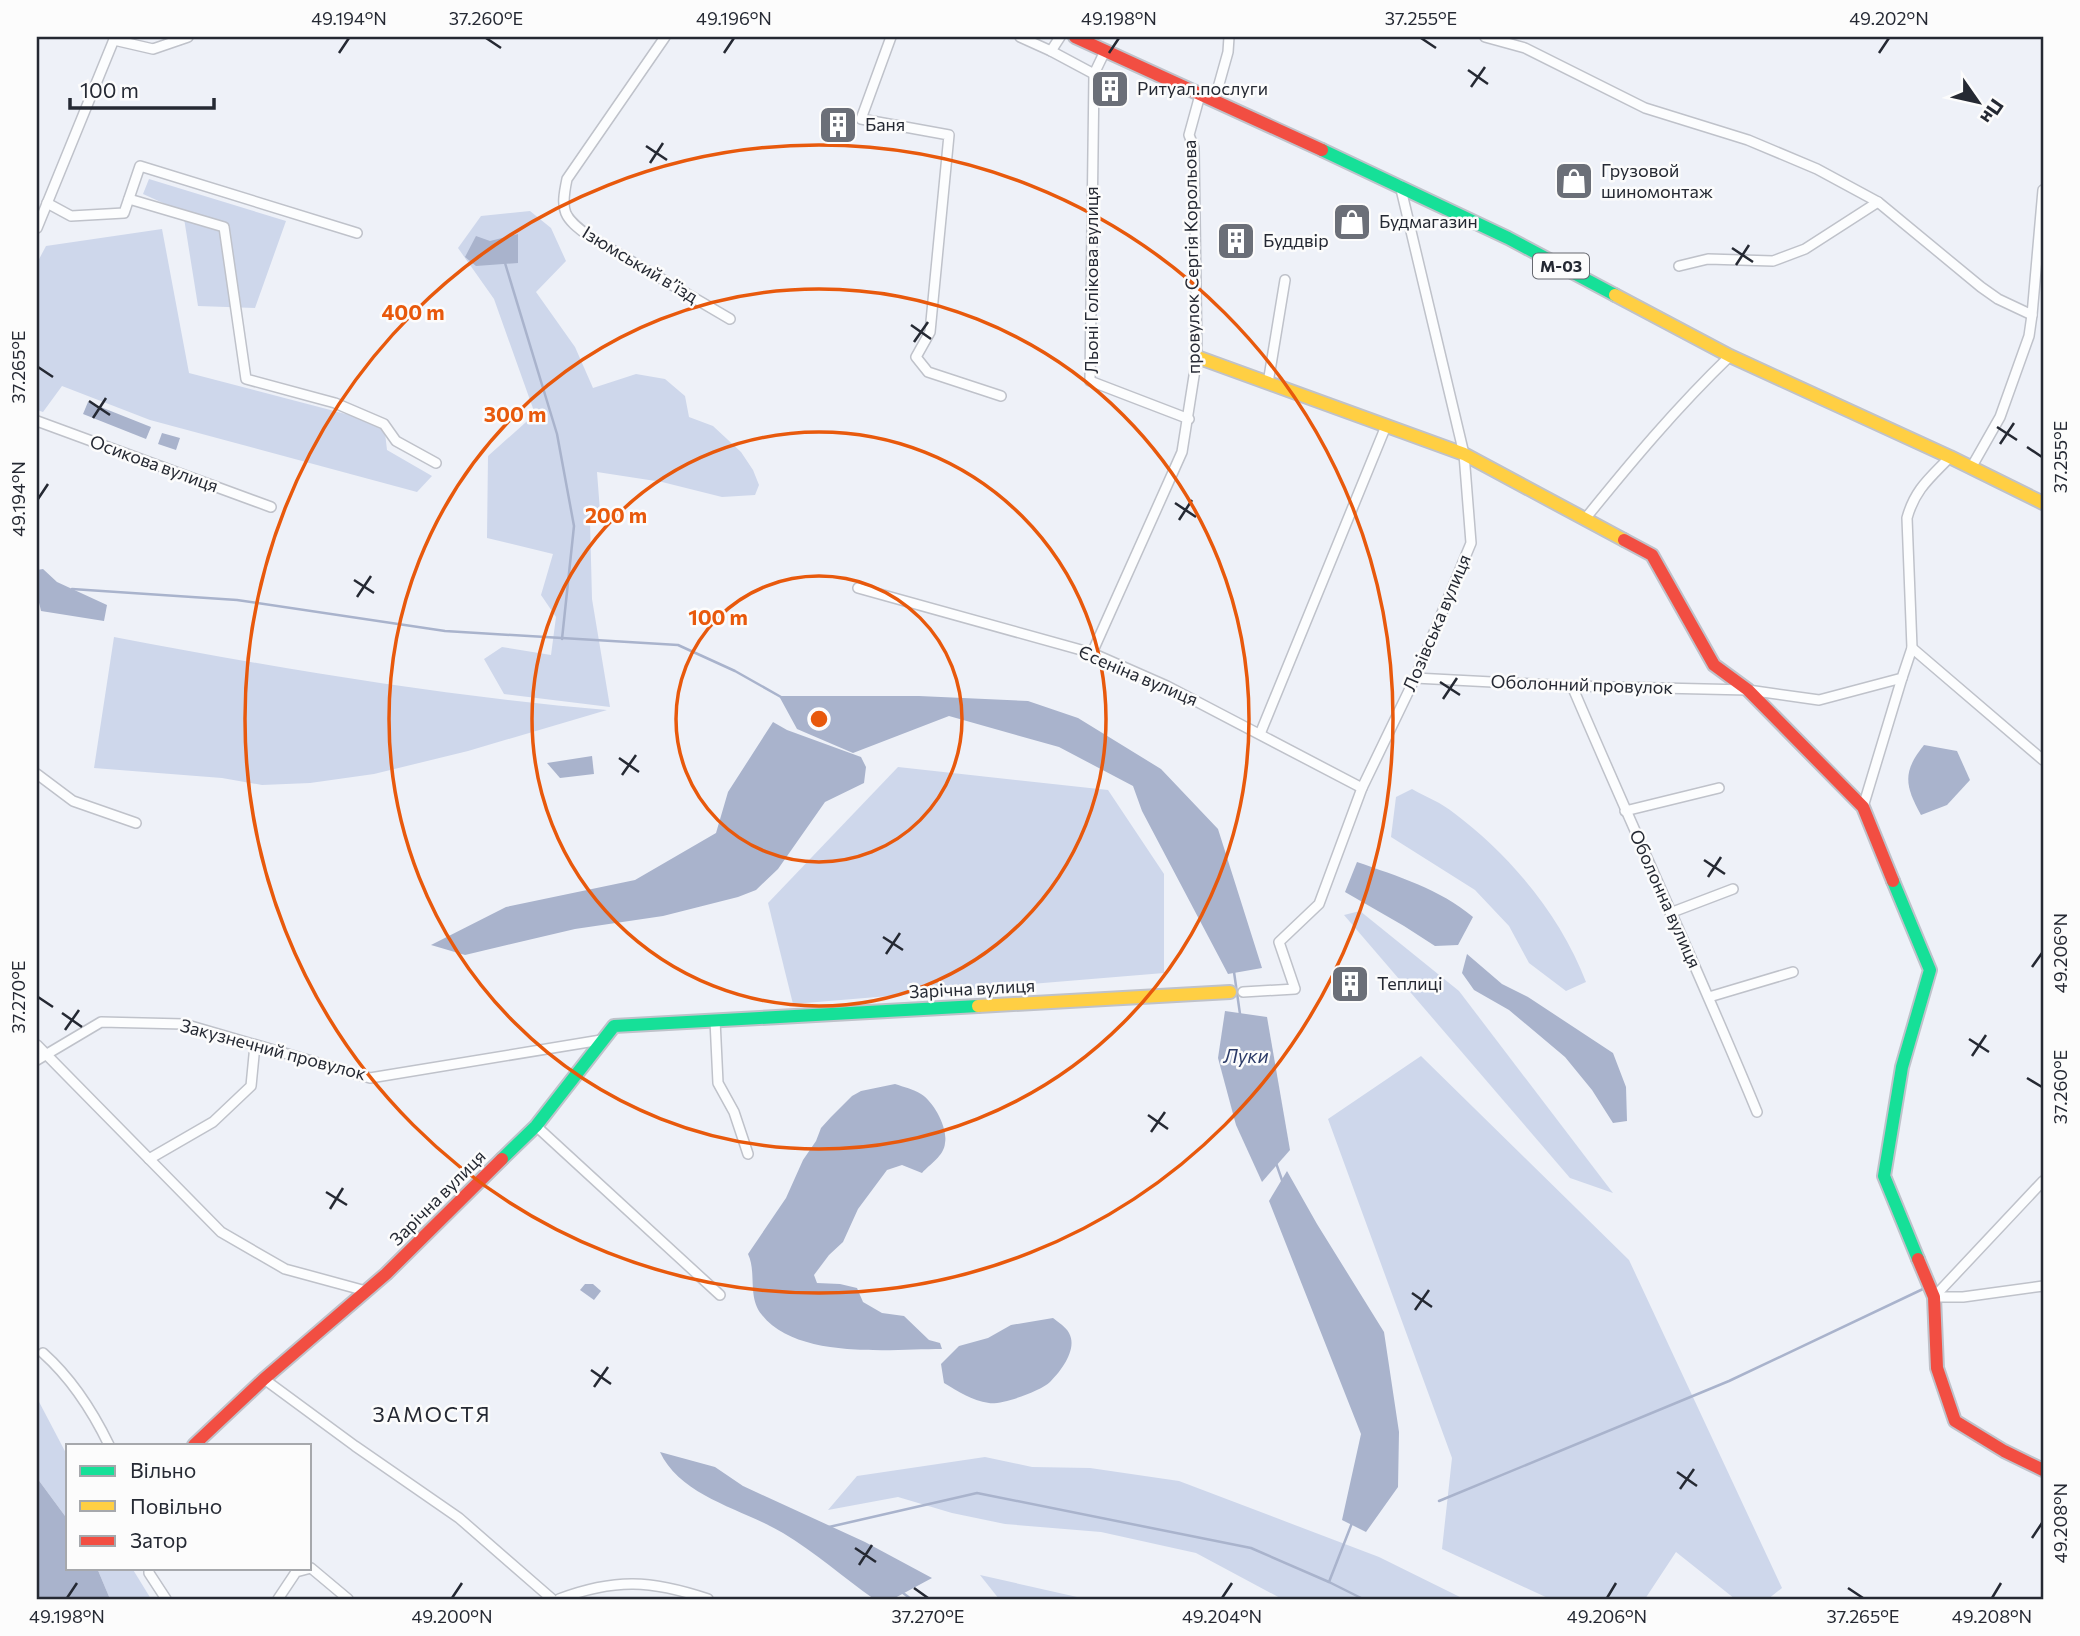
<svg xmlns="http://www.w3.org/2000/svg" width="2080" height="1636" viewBox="0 0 2080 1636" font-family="Commissioner,sans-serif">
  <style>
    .green { fill: #ced7eb }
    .water { fill: #a9b3cc }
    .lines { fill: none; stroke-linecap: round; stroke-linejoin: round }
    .stream { stroke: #a9b3cc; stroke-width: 2.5 }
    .street-casing { stroke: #bfc2ca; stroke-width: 12 }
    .fast-casing { stroke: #bfc2ca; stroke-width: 16 }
    .slow-casing { stroke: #bfc2ca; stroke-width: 16 }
    .jam-casing { stroke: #bfc2ca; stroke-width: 16 }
    .street { stroke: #fcfdfe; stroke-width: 9 }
    .fast { stroke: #16e098; stroke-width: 12 }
    .slow { stroke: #ffcf43; stroke-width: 12 }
    .jam { stroke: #f24e42; stroke-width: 12 }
    .ticks { fill: none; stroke: #252933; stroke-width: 2.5 }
    .ring { fill: none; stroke: #e8590c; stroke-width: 3.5 }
    .labels { text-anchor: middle; stroke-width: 5; stroke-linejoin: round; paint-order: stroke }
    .shield { fill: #fcfcfc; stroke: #66686f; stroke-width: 2 }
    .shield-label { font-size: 16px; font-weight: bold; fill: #252933 }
    .poi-label { font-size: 18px; fill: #252933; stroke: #fcfcfc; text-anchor: start }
    .street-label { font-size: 18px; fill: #252933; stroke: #fcfcfc }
    .water-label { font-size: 19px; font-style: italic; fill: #2c3b68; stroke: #fcfcfc }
    .quarter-label { font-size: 21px; letter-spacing: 2px; fill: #252933; stroke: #fcfcfc }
    .centre { fill: #e8590c; stroke: #fcfcfc; stroke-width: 3.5 }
    .ring-label { font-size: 21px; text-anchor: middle; font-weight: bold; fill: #e8590c; stroke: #fcfcfc; stroke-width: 5; stroke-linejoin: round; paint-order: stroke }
    .neatline { fill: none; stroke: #252933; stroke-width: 2.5 }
    .ticks-label { font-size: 18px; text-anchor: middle; fill: #252933 }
  </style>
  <rect width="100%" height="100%" fill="#eef1f8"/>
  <g class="green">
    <path d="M149 179 286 221 255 308 198 306 183 212 143 194Z"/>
    <path d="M530 211 551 228 566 261 536 292 575 347 593 388 636 374 665 379 685 396 689 417 713 426 741 452 753 470 759 485 755 495 722 497 662 482 597 472 600 511 590 521 592 599 610 707 504 694 484 659 502 647 551 655 556 617 541 595 553 554 487 538 488 456 535 414 494 299 458 248 481 216Z"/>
    <path d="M162 229 189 373 384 424 387 450 432 476 417 492 150 420 62 386 43 412 37 410V263L46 246Z"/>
    <path d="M114 637C277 668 442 696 607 710L468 751 374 774 310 783 262 785 222 778 94 768Z"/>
    <path d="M898 767 1108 790 1164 874V973L793 1004 768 903Z"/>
    <path d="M1412 789C1426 797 1442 803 1454 813 1510 855 1561 916 1586 982L1566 991 1529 963 1509 926 1475 890 1391 837 1396 797Z"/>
    <path d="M1360 911 1459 991 1613 1193 1570 1178 1344 915Z"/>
    <path d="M1421 1056 1629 1260 1782 1588 1768 1599H1735L1676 1552 1645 1599H1550L1442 1549 1452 1458 1328 1119Z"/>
    <path d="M37 1398 68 1457V1520L37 1478Z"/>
    <path d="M985 1457 1032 1467 1090 1468 1179 1481 1379 1557 1464 1599H1282L1196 1553 1101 1532 1005 1524 952 1513 898 1497 828 1510 857 1476Z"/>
    <path d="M97 1568H132L151 1599H110Z"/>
    <path d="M980 1575 1086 1599H999Z"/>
  </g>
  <g class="water">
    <path d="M518 234V263L476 266 465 257 476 236 490 241Z"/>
    <path d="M88 402 151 427 146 439 83 414Z"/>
    <path d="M162 433 180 438 176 450 158 444Z"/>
    <path d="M43 569 57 582 107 605 104 621 41 611 37 594V570Z"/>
    <path d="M779 696H919L1028 701 1078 718 1161 769 1218 829 1262 968 1228 974 1142 811 1133 786 1059 747 949 716 853 753 797 729Z"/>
    <path d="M773 722 787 730 861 757 866 767 864 783 825 802 778 869 756 890 738 897 663 916 575 929 465 955 431 945 506 907 635 880 716 833 728 792Z"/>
    <path d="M1924 745 1957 751 1970 780 1947 805 1921 815C1905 786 1902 772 1924 745Z"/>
    <path d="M592 756 594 774 560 778 547 763Z"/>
    <path d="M1357 862C1397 876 1440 889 1473 917L1458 945 1435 946 1404 926 1345 892Z"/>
    <path d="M1467 954 1502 984 1528 997 1613 1053 1626 1087 1627 1121 1613 1123 1592 1090 1565 1057 1509 1010 1474 990 1462 973Z"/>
    <path d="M1225 1011 1267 1017 1290 1150 1262 1182 1236 1125 1218 1058Z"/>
    <path d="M895 1084C904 1087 913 1089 921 1094 934 1102 948 1128 945 1143 944 1156 930 1164 922 1173L902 1165 887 1170 858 1209 843 1242 829 1255 814 1275 817 1283 840 1284 857 1288 863 1302 882 1313 904 1316 929 1340 940 1343 942 1349C891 1349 798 1360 762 1315 747 1297 757 1273 748 1254L786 1198 803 1160 816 1141 821 1128 831 1117 852 1096 861 1091Z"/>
    <path d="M1287 1171 1317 1224 1384 1332 1399 1432 1398 1487 1366 1532 1342 1520 1361 1434 1269 1201Z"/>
    <path d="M585 1284H593L601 1291 594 1300 580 1290Z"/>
    <path d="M1053 1318C1058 1322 1066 1327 1069 1333 1078 1349 1061 1371 1050 1382 1041 1391 1002 1405 989 1403 971 1400 959 1392 944 1383L941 1364 959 1346 988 1338 1011 1325Z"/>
    <path d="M660 1452 715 1467 743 1486 865 1542 932 1578 893 1599H874C844 1578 815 1552 783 1533 743 1509 681 1497 660 1452Z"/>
    <path d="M37 1478 68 1520V1568H97L110 1599H37Z"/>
  </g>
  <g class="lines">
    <g class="stream">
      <path d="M505 263 557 434 574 526 562 639"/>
      <path d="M72 589 237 600 445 631 678 645 735 671 781 697"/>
      <path d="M1234 972 1240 1014"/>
      <path d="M1276 1163 1283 1183"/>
      <path d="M1439 1501 1729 1381 1923 1289"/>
      <path d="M1352 1523 1329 1582 1363 1599"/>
      <path d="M829 1527 977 1493 1251 1548 1329 1582"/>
      <path d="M903 1593 911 1599"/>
    </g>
    <defs>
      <g id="street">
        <path d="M665 37 567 179C560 212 563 217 590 237L730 319"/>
        <path d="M891 37 861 119 949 135 930 332 916 357 928 372 1001 396"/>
        <path d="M1020 37 1051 51 1060 37"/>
        <path d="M1485 37 1525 48 1645 108 1748 140 1817 169 1878 202 1981 287 1998 299 2032 315"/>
        <path d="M114 40 153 49 188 37"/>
        <path d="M1051 51 1094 74"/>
        <path d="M1105 51 1094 74 1090 381 1189 419"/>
        <path d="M1214 102 1228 52 1229 37"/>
        <path d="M129 199 224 227 246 379 335 403 384 424 396 441 436 463"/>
        <path d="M47 203 71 216 124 213 140 166 357 233"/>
        <path d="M37 228 115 37"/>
        <path d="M1679 266 1708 259 1773 261 1805 249 1878 202"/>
        <path d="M1268 383 1285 280"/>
        <path d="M37 421 271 507"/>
        <path d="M1971 468 2000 417 2029 336 2032 315 2043 190"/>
        <path d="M1585 519C1631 462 1677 407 1730 356"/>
        <path d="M858 588 1092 653 1167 686 1362 788"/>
        <path d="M1912 648 2043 760"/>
        <path d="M1092 653 1182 452 1197 357 1194 148 1189 135 1200 95"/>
        <path d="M1415 678 1572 686 1748 690 1819 700 1902 678 1912 648 1907 518C1915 489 1930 478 1950 457"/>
        <path d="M1572 686C1633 829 1698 969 1757 1112"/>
        <path d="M1260 734 1386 426"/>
        <path d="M37 774 73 801 136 823"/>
        <path d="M1863 807 1902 678"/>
        <path d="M1625 811 1719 788"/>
        <path d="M1670 913 1733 889"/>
        <path d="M1243 992 1295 989 1279 942 1319 904 1362 788 1415 678 1471 543 1464 454 1400 185"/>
        <path d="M1709 997 1793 972"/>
        <path d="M715 1020 718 1083 734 1112 748 1154"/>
        <path d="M37 1045 221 1232 285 1269 366 1291"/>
        <path d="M37 1060 101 1022 184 1024 370 1078 601 1040"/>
        <path d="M536 1126 720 1295"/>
        <path d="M149 1159 213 1122 251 1086 255 1045"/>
        <path d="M1934 1297 2043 1181"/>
        <path d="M1934 1297H1963L2043 1286"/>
        <path d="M43 1353C71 1378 93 1412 109 1445"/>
        <path d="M264 1379 355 1446 459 1518 552 1599"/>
        <path d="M149 1568V1573L166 1599"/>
        <path d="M278 1599 296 1572 311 1568 348 1599"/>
        <path d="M559 1599C615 1578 651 1580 708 1599"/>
      </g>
      <g id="fast">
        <path d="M1322 150 1508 238 1615 295"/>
        <path d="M1893 881 1930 970 1902 1067 1884 1176 1918 1259"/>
        <path d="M502 1159 536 1126 614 1026 978 1006"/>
      </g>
      <g id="slow">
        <path d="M1615 295 1730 356 1950 457 2043 503"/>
        <path d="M1197 357 1464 454 1624 540"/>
        <path d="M978 1006 1230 992"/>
      </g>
      <g id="jam">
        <path d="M1075 37 1322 150"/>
        <path d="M1624 540 1652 555 1714 665 1748 690 1863 807 1893 881"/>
        <path d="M1918 1259 1934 1297 1937 1368 1955 1421 2004 1451 2043 1470"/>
        <path d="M194 1445 264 1379 386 1274 502 1159"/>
      </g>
    </defs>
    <use href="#street" class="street-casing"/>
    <use href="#fast" class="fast-casing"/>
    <use href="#slow" class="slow-casing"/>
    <use href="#jam" class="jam-casing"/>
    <use href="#street" class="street"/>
    <use href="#fast" class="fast"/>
    <use href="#slow" class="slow"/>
    <use href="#jam" class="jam"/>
  </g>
  <path class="ticks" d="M486 38 501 48M1421 38 1436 48M339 53 349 38M724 53 734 38M1109 53 1119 38M1879 53 1889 38M1468 70 1488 84M1471 87 1485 67M646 146 667 160M650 163 663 143M1732 248 1753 262M1736 265 1749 245M911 325 931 339M914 342 928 322M38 367 53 377M89 401 110 415M93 418 106 398M1997 427 2017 440M2000 444 2014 423M2027 447 2042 457M38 499 48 484M1175 503 1196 517M1179 520 1192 500M354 580 374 593M357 597 371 576M1440 682 1460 695M1443 699 1457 678M619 758 639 772M622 775 636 755M1704 860 1725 874M1708 877 1721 857M883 937 903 950M886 954 900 933M2032 967 2042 953M38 997 53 1007M62 1013 82 1027M65 1030 79 1010M1969 1039 1989 1052M1972 1056 1986 1035M2027 1078 2042 1087M1148 1115 1168 1129M1151 1132 1165 1112M326 1192 347 1205M330 1209 343 1188M1412 1293 1432 1307M1415 1310 1429 1290M591 1370 611 1384M594 1387 608 1367M1677 1472 1697 1486M1680 1489 1694 1469M2032 1538 2042 1523M855 1548 876 1562M859 1565 872 1545M914 1588 928 1598M1848 1588 1863 1598M67 1598 77 1583M452 1598 462 1583M1222 1598 1232 1583M1607 1598 1616 1583M1992 1598 2001 1583"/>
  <g class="ring">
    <circle cx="819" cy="719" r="143"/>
    <circle cx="819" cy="719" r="287"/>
    <circle cx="819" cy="719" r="430"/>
    <circle cx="819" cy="719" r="574"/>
  </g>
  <defs>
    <symbol id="building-square" viewBox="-11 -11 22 22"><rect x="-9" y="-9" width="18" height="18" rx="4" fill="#6b6f78" stroke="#fcfcfc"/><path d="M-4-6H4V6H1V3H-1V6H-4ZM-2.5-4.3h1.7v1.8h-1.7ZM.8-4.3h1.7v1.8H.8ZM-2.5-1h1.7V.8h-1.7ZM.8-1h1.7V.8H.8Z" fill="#fff"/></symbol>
    <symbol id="shop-square" viewBox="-11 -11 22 22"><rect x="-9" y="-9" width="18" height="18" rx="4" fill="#6b6f78" stroke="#fcfcfc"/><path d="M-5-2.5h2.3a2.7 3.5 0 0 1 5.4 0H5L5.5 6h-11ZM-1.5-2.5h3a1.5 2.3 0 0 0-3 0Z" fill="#fff"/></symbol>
  </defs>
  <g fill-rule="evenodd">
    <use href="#building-square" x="1088" y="67" width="44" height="44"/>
    <use href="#building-square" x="816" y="103" width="44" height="44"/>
    <use href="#shop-square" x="1552" y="159" width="44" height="44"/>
    <use href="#shop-square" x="1330" y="200" width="44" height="44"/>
    <use href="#building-square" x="1214" y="219" width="44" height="44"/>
    <use href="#building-square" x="1328" y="962" width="44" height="44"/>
  </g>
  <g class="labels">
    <rect class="shield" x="1533" y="253.5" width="56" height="25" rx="5"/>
    <g class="shield-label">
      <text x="1561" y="272">М-03</text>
    </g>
    <g class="poi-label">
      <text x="1137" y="95">Ритуал.послуги</text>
      <text x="865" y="131">Баня</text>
      <text x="1601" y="177">Грузовой<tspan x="1601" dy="21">шиномонтаж</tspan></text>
      <text x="1379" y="228">Будмагазин</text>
      <text x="1263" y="247">Буддвір</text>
      <text x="1377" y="990">Теплиці</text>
    </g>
    <g class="street-label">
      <text transform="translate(1192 257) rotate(-91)" y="6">провулок Сергія Корольова</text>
      <text transform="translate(640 265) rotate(31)" y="6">Ізюмський в’їзд</text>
      <text transform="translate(1092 280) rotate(-90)" y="6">Льоні Голікова вулиця</text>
      <text transform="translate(154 464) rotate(20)" y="6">Осикова вулиця</text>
      <text transform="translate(1437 623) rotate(-67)" y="6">Лозівська вулиця</text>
      <text transform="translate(1138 676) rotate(23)" y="6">Єсеніна вулиця</text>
      <text transform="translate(1582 685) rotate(2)" y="6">Оболонний провулок</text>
      <text transform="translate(1665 899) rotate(66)" y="6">Оболонна вулиця</text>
      <text transform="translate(972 989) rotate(-3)" y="6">Зарічна вулиця</text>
      <text transform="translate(273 1050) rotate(15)" y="6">Закузнечний провулок</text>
      <text transform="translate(438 1198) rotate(-45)" y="6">Зарічна вулиця</text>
    </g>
    <g class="water-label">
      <text x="1246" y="1063">Луки</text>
    </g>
    <g class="quarter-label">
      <text x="432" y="1422">ЗАМОСТЯ</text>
    </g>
  </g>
  <circle cx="819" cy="719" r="10" class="centre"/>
  <g class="ring-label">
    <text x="413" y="320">400 m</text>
    <text x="515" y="422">300 m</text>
    <text x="616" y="523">200 m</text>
    <text x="718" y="625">100 m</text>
  </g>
  <rect width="2080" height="1636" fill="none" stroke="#fcfcfc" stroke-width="77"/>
  <rect x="66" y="1444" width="245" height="126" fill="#fcfcfc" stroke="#a6a8ac" stroke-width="2"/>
  <rect x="80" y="1466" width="35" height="10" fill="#16e098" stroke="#a6a8ac" stroke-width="2"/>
  <text x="130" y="1478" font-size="21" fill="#252933">Вільно</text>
  <rect x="80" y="1501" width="35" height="10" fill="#ffcf43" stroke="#a6a8ac" stroke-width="2"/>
  <text x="130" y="1514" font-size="21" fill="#252933">Повільно</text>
  <rect x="80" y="1536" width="35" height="10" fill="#f24e42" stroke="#a6a8ac" stroke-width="2"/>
  <text x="130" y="1548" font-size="21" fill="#252933">Затор</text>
  <g transform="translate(1978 102) rotate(124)" stroke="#fcfcfc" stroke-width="5" paint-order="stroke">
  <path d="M0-5L12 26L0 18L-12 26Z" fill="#252933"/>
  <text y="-10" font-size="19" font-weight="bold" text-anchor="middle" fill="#252933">Пн</text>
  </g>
  <path d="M70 98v10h144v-10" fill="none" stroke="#252933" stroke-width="3.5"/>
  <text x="80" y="98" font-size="21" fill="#252933" stroke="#fcfcfc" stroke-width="5" paint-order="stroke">100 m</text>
  <rect x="38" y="38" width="2004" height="1560" class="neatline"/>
  <g class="ticks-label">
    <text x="349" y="25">49.194°N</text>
    <text x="486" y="25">37.260°E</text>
    <text x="734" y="25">49.196°N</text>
    <text x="1119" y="25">49.198°N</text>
    <text x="1421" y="25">37.255°E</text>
    <text x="1889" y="25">49.202°N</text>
    <text transform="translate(19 367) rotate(-90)" y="6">37.265°E</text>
    <text transform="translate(2061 457) rotate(-90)" y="6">37.255°E</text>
    <text transform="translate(19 499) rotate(-90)" y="6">49.194°N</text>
    <text transform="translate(2061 953) rotate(-90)" y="6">49.206°N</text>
    <text transform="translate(19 997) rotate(-90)" y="6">37.270°E</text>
    <text transform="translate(2061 1087) rotate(-90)" y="6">37.260°E</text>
    <text transform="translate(2061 1523) rotate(-90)" y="6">49.208°N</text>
    <text x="67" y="1623">49.198°N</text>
    <text x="452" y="1623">49.200°N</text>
    <text x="928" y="1623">37.270°E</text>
    <text x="1222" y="1623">49.204°N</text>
    <text x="1607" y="1623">49.206°N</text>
    <text x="1863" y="1623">37.265°E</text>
    <text x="1992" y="1623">49.208°N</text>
  </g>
</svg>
